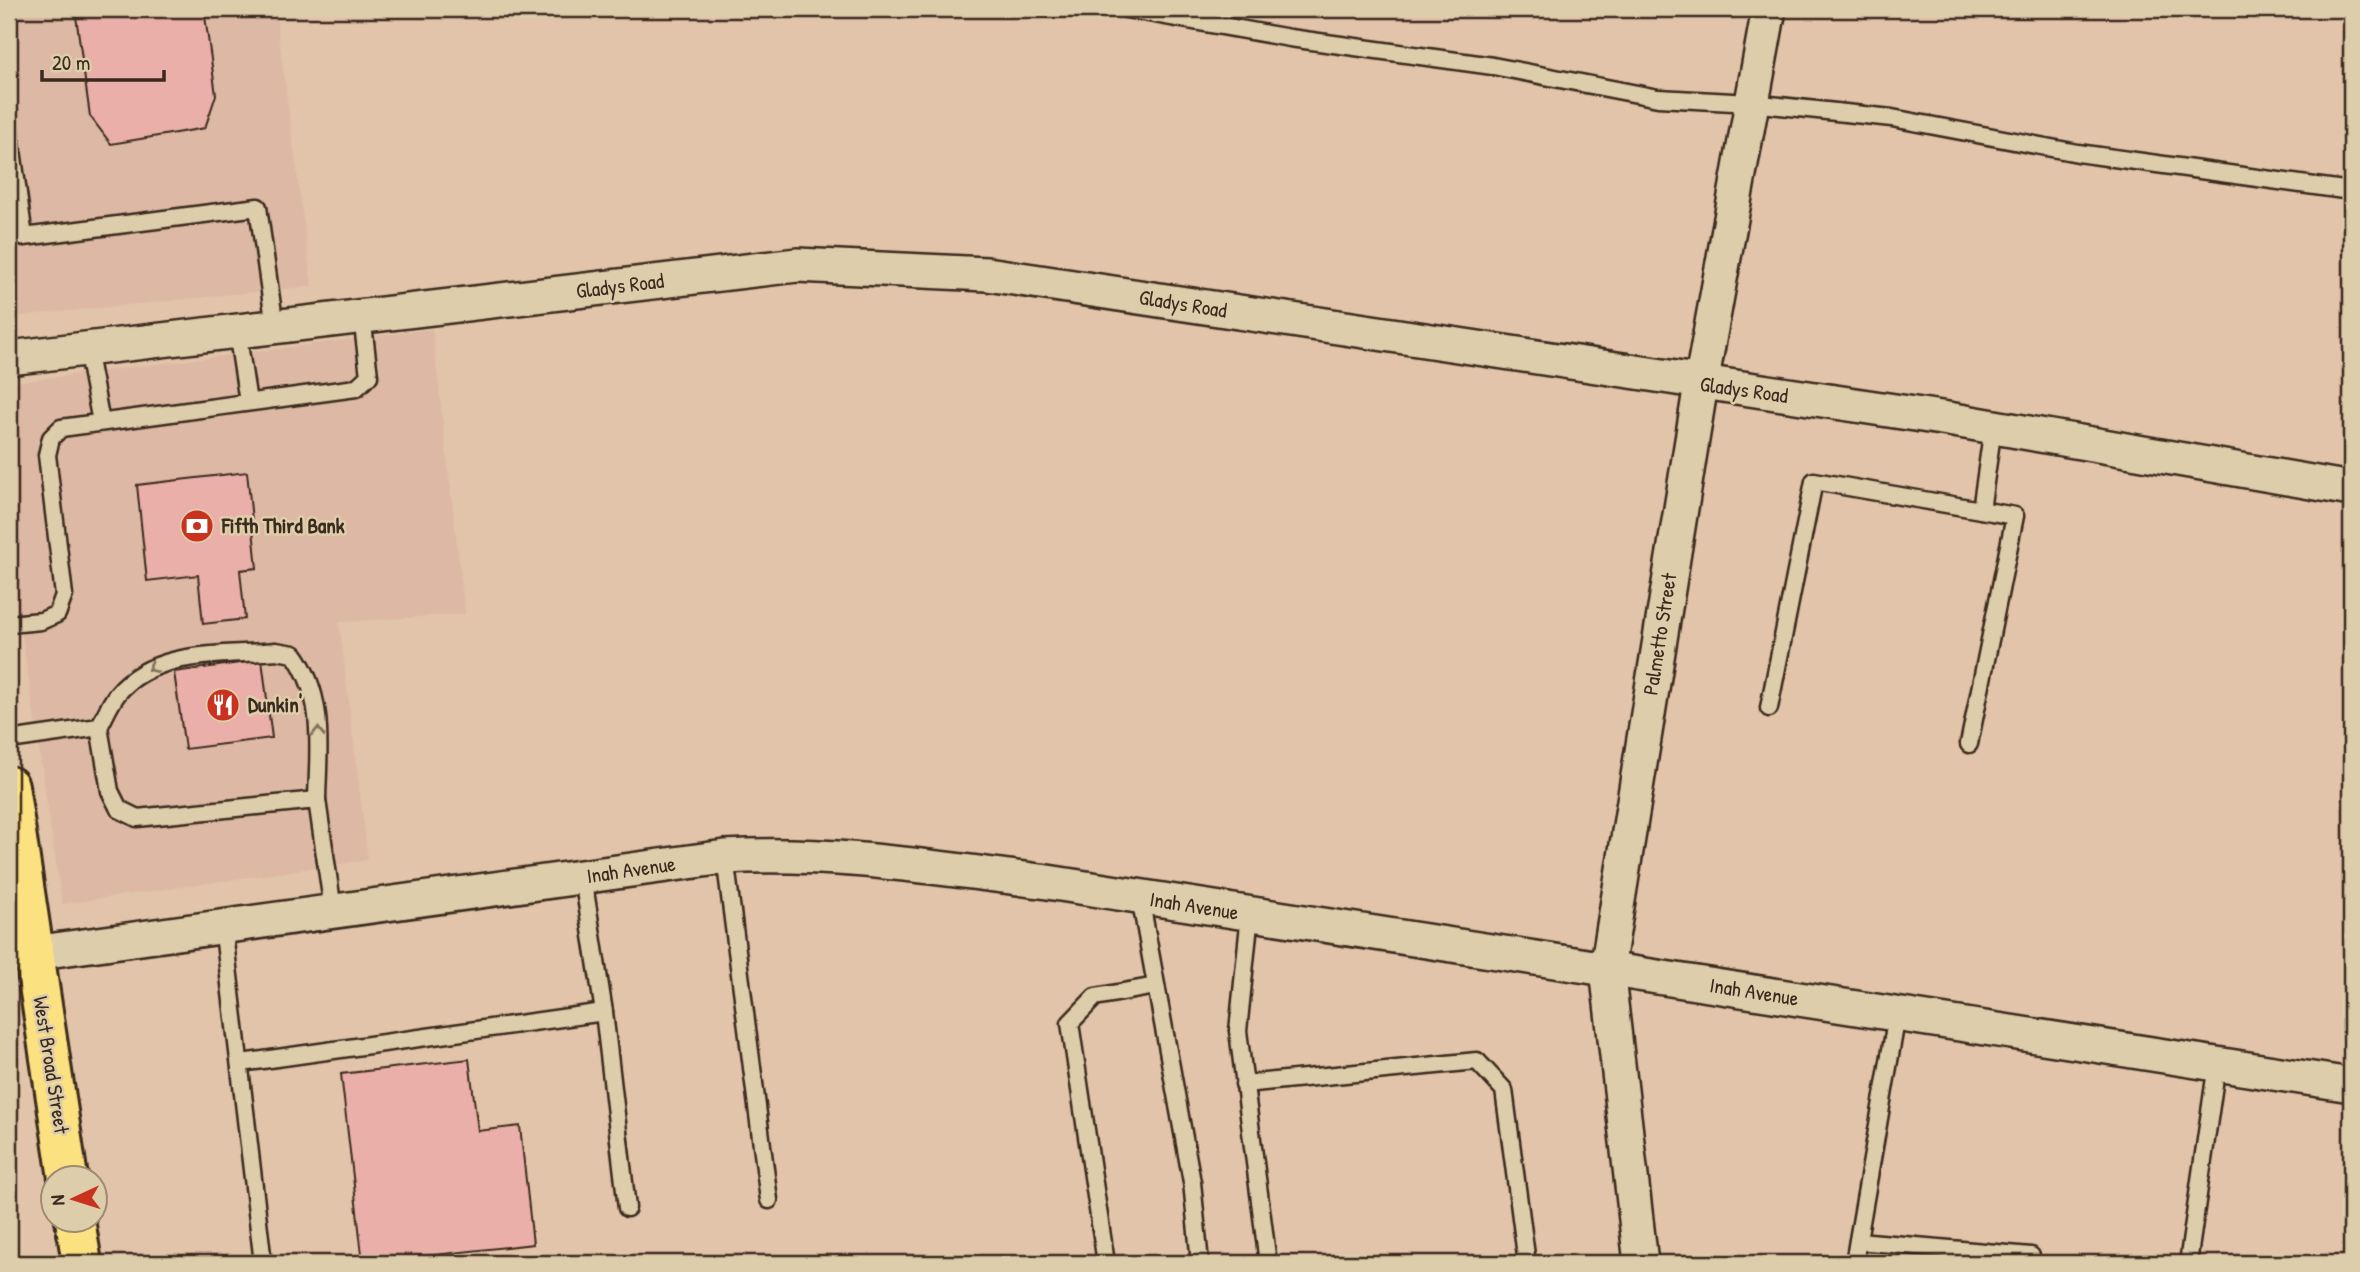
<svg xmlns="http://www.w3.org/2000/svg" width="2360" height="1272" viewBox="0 0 2360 1272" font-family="'Patrick Hand',sans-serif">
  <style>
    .built { fill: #ddb8a4 }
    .building { fill: #eaafa9; stroke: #3b2a1e; stroke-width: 2 }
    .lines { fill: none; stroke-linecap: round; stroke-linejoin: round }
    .service-casing { stroke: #3b2a1e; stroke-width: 21 }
    .minor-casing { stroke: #3b2a1e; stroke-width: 38 }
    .primary-casing { stroke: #3b2a1e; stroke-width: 44 }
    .service { stroke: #decdaa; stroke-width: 16 }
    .minor { stroke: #decdaa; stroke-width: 33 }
    .primary { stroke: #fbe180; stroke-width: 38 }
    .oneway { stroke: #84735d }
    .labels { text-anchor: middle; stroke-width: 5; stroke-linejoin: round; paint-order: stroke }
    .street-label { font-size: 21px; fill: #3b2a1e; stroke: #decdaa }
    .poi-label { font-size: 21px; font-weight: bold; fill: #3b2a1e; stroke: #decdaa; text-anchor: start }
  </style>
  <rect width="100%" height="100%" fill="#e2c4aa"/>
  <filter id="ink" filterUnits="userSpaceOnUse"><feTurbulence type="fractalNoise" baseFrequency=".0143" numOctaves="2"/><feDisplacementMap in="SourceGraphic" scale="14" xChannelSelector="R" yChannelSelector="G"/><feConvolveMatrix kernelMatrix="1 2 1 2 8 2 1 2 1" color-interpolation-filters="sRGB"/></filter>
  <g filter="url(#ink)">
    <g class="built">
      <path d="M9 9H275L312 286 9 317Z"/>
      <path d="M432 329 465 614 339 622 368 860 62 904 9 545V383Z"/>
    </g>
    <g class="building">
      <path d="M75 9H204L216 95 205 128 111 144 90 116Z"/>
      <path d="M247 472 257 568 240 570 245 619 203 624 198 575 147 581 137 485Z"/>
      <path d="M262 660 272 738 185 749 174 672Z"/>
      <path d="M469 1059 478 1131 520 1126 533 1244 363 1263 341 1074Z"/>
    </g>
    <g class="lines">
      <defs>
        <g id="service">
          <path d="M1126 9 1290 38 1493 66 1658 98 1752 103 1892 118 2078 153 2351 191"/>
          <path d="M9 128 24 237 258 207 275 327"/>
          <path d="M237 331 248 402"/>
          <path d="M87 349 101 422"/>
          <path d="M1981 510 1993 427"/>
          <path d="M9 624 41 621 57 614 64 595 47 455 51 438 61 428 356 388 369 376 362 316"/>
          <path d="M1769 708 1814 481 2015 516 1969 744"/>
          <path d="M99 727C105 716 110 703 118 693 155 649 224 656 276 651L294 654C326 698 318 749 317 800"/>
          <path d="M9 740 99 727 110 791 119 809 137 818 317 800 333 910"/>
          <path d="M725 857 769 1200"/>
          <path d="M583 878 604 1012"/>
          <path d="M1140 897 1192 1182 1200 1263"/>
          <path d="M1250 914 1238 1031 1268 1263"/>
          <path d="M223 925 263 1263"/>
          <path d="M241 1063 604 1012 627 1208"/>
          <path d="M1244 1084 1477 1061 1504 1090 1527 1263"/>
          <path d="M1858 1241 2031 1256"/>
          <path d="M1106 1263 1070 1023 1095 997 1156 986"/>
          <path d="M1854 1263 1897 1015"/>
          <path d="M2188 1263 2217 1064"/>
        </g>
        <g id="minor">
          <path d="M9 358 797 265 987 274 1948 419 2351 489"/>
          <path d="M33 953 725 857C830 851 937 868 1041 881L2351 1085"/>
          <path d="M1641 1263 1607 969 1701 384 1769 9"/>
        </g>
        <g id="primary">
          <path d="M9 786 68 1178"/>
          <path d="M75 1220 82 1263"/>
        </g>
      </defs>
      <use href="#service" class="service-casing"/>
      <use href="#minor" class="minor-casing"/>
      <use href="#primary" class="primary-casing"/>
      <use href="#service" class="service"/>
      <use href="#minor" class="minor"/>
      <use href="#primary" class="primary"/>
    </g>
    <defs><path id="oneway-chevron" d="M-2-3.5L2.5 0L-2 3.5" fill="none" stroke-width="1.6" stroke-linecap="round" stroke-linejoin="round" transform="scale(1.75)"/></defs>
    <g class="oneway">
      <use href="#oneway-chevron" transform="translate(152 668) rotate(153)"/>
      <use href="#oneway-chevron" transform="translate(318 732) rotate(-89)"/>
    </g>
  </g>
  <defs>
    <symbol id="bank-disc" viewBox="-11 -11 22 22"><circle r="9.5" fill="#c8321e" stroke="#decdaa"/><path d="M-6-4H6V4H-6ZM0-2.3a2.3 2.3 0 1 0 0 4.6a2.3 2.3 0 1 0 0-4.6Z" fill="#fff"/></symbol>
    <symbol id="restaurant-disc" viewBox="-11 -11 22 22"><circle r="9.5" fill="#c8321e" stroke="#decdaa"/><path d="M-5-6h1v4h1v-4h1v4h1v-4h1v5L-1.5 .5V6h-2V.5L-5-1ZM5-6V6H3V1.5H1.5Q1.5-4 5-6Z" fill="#fff"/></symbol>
  </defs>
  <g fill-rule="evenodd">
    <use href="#bank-disc" x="178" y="507" width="38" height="38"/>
    <use href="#restaurant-disc" x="204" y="686" width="38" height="38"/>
  </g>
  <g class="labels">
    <g class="street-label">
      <text transform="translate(620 286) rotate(-7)" y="7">Gladys Road</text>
      <text transform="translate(1183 304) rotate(9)" y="7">Gladys Road</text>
      <text transform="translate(1744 390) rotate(8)" y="7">Gladys Road</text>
      <text transform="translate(1660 634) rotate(-81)" y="7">Palmetto Street</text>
      <text transform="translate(631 870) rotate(-8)" y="7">Inah Avenue</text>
      <text transform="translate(1194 906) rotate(9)" y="7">Inah Avenue</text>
      <text transform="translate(1754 992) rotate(9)" y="7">Inah Avenue</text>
      <text transform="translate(51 1065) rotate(81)" y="7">West Broad Street</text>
    </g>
    <g class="poi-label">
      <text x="222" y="533">Fifth Third Bank</text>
      <text x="248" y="712">Dunkin'</text>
    </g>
  </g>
  <rect width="2360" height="1272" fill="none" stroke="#decdaa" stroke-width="35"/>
  <rect x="18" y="18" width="2325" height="1237" fill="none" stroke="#3b2a1e" stroke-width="2.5" filter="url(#ink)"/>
  <g transform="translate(74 1199) rotate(266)"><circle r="33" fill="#decdaa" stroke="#9d8c72" stroke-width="2"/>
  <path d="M0-5L12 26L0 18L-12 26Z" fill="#c8321e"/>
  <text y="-10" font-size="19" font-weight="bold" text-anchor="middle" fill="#3b2a1e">N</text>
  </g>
  <path d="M42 70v10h122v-10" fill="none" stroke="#3b2a1e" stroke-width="3.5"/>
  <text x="52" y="70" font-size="21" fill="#3b2a1e" stroke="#decdaa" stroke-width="5" paint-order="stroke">20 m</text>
</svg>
